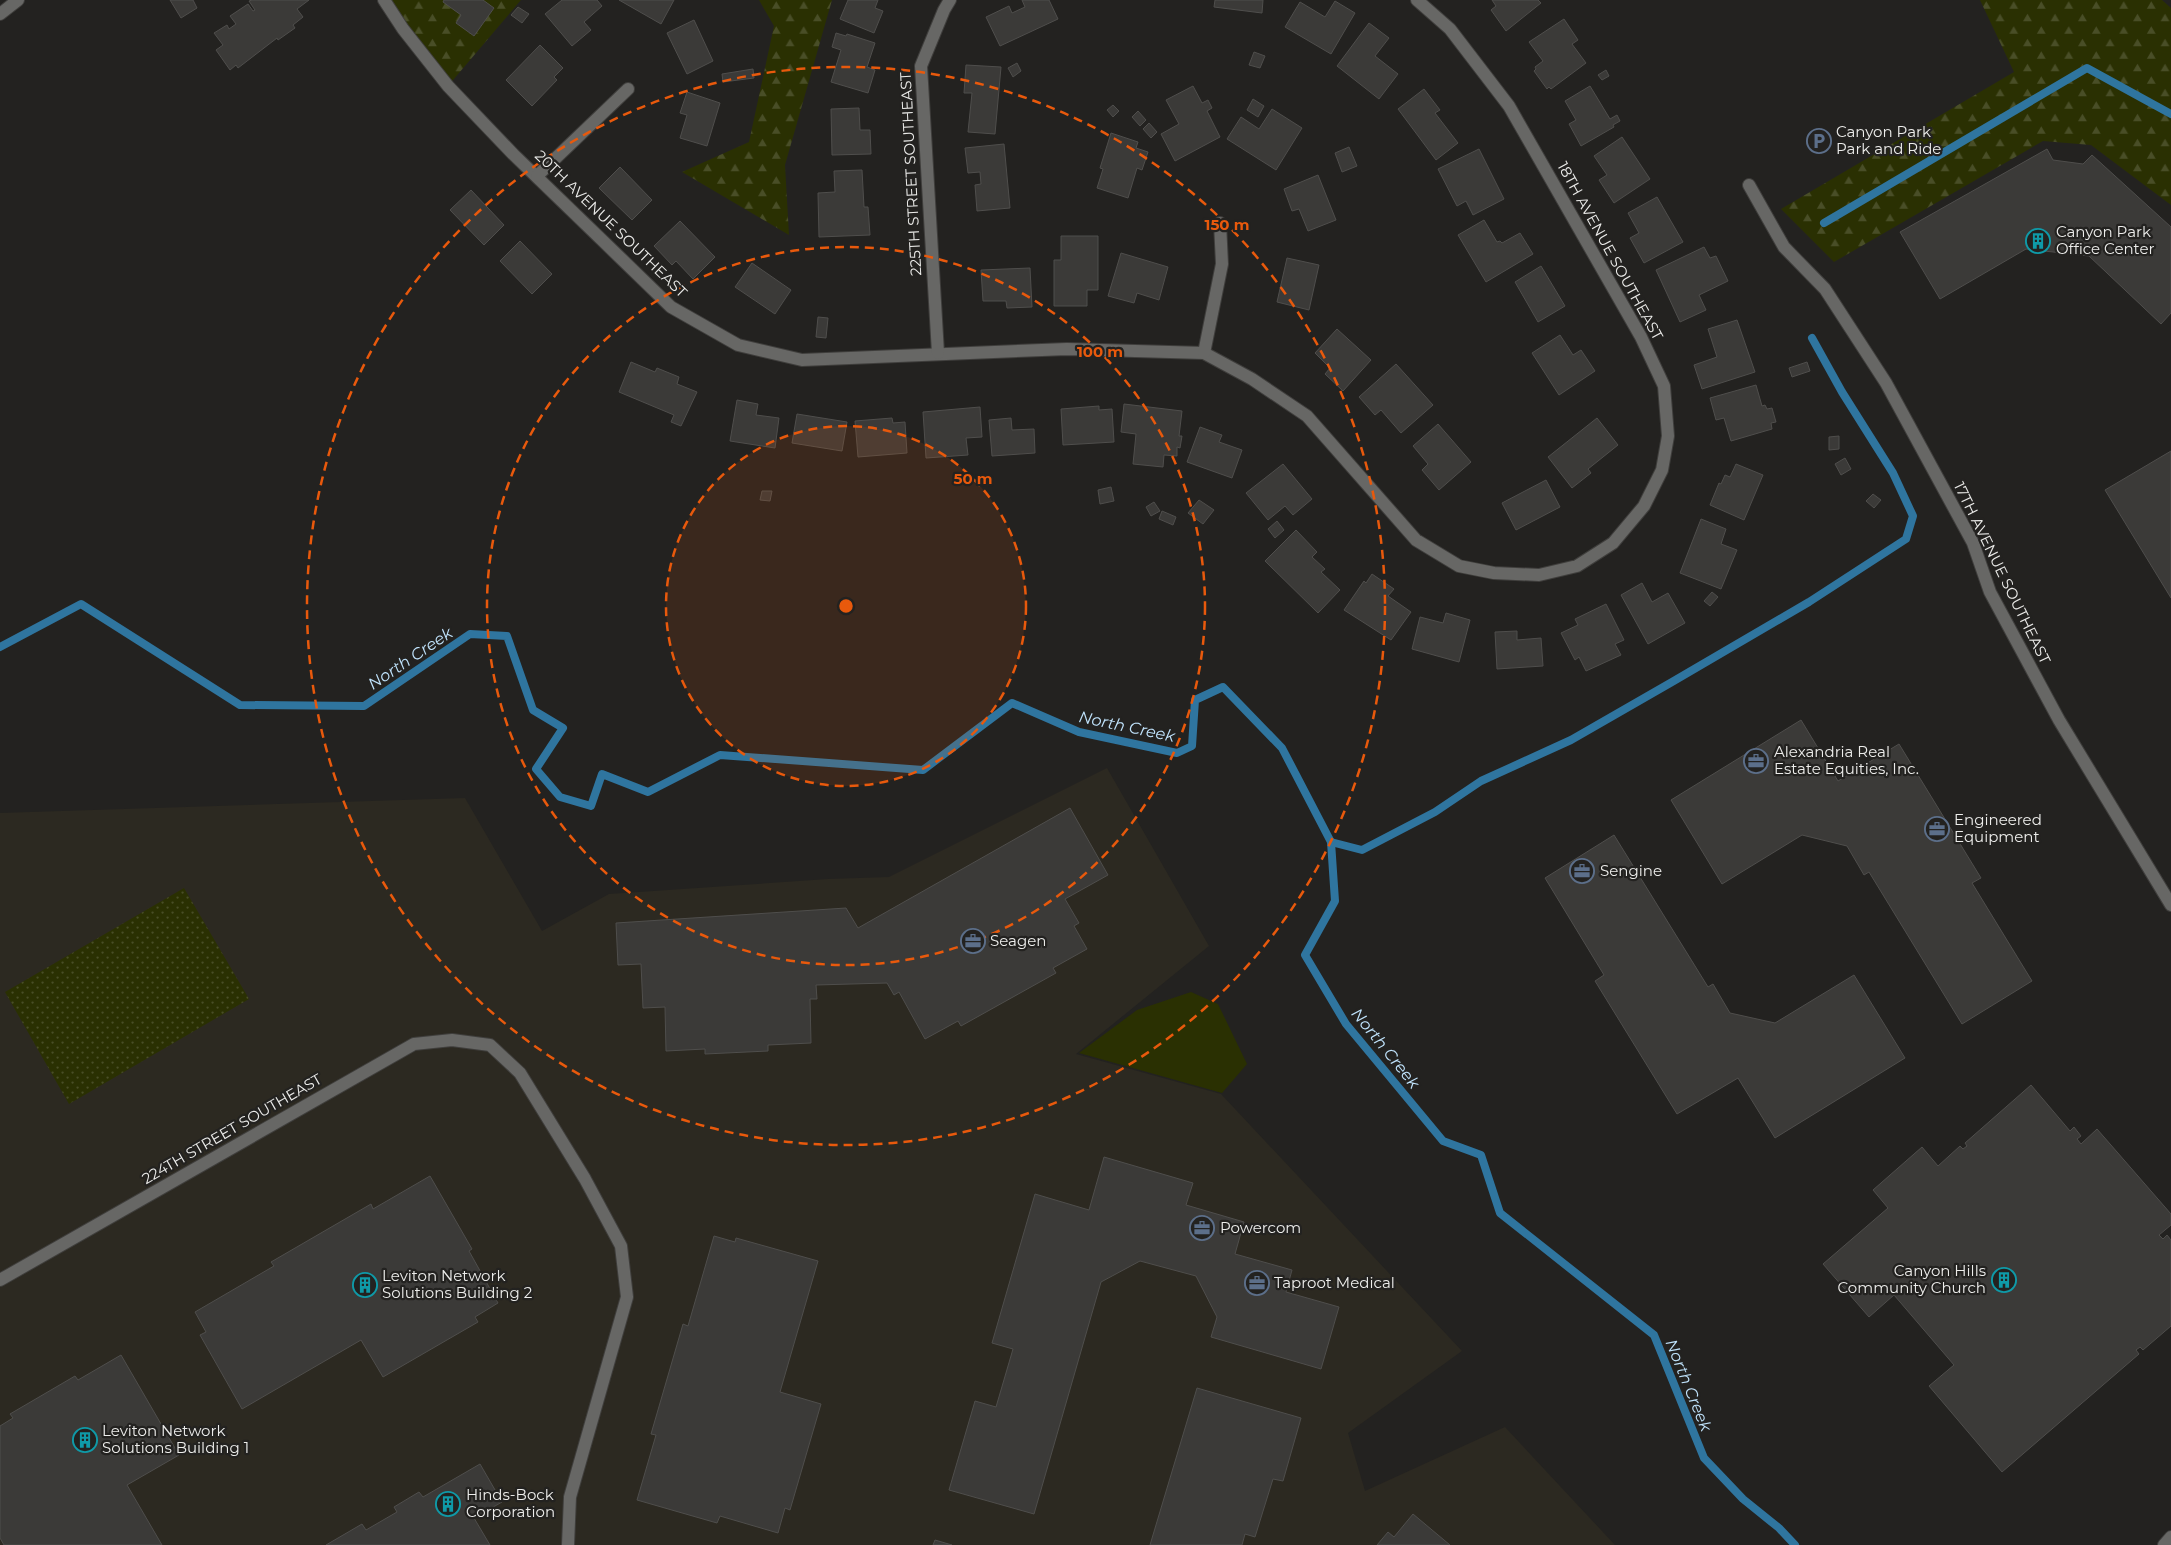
<svg xmlns="http://www.w3.org/2000/svg" width="2171" height="1545" viewBox="0 0 2171 1545" font-family="Montserrat,sans-serif">
  <style>
    .built { fill: #2c2921 }
    .grass { fill: url(#grass-dots) }
    .forest { fill: url(#forest-firs) }
    .green { fill: #2a3002 }
    .lines { fill: none; stroke-linecap: round; stroke-linejoin: round }
    .stream { stroke: #2f759f; stroke-width: 8 }
    .building { fill: #3b3a38; stroke: #4f4e4c }
    .minor-casing { stroke: #3f3e3c; stroke-width: 14 }
    .minor { stroke: #676765; stroke-width: 12 }
    .ring { fill: none; stroke: #e8590c; stroke-width: 2.5; stroke-dasharray: 9 6 }
    .labels { text-anchor: middle; stroke-width: 4.5; stroke-linejoin: round; paint-order: stroke }
    .poi-label { font-size: 15px; fill: #ededeb; stroke: #232220; text-anchor: start }
    .street-label { font-size: 15px; fill: #ededeb; stroke: #232220 }
    .water-label { font-size: 16px; font-style: italic; fill: #c1e4fd; stroke: #232220 }
    .centre { fill: #e8590c; stroke: #232220; stroke-width: 2.5 }
    .ring-label { font-size: 15px; text-anchor: middle; font-weight: bold; fill: #e8590c; stroke: #232220; stroke-width: 4.5; stroke-linejoin: round; paint-order: stroke }
  </style>
  <defs>
    <pattern id="grass-dots" width="8" height="8" patternUnits="userSpaceOnUse" patternTransform="scale(1.25)"><rect width="8" height="8" fill="#2a3002"/><path d="M2 2h.1M6 6h.1" fill="none" stroke="#494e27" stroke-width="1.8" stroke-linecap="round"/></pattern>
    <pattern id="forest-firs" width="22" height="20" patternUnits="userSpaceOnUse" patternTransform="scale(1.25)"><rect width="22" height="20" fill="#2a3002"/><path d="M5 1l3.5 6h-7zM16 11l3.5 6h-7z" fill="#494e27"/></pattern>
  </defs>
  <rect width="100%" height="100%" fill="#232220"/>
  <path class="built" d="M1107 768 1209 946 1076 1054 1221 1094 1462 1351 1348 1433 1365 1491 1505 1427 1615 1545H0V813L465 798 542 931 609 894 828 879 889 877Z"/>
  <path class="grass" d="M184 888 249 999 69 1104 5 992Z"/>
  <g class="forest">
    <path d="M384 0H521L448 86Z"/>
    <path d="M759 0H832L785 165 789 235 682 172 749 142 774 26Z"/>
    <path d="M1980 0H2162L2171 8V205L2091 145 2043 141 1834 262 1781 209 2014 72Z"/>
  </g>
  <path class="green" d="M1191 992 1218 1004 1247 1064 1222 1093 1079 1053 1137 1010Z"/>
  <g class="lines">
    <g class="stream">
      <path d="M1824 223 2087 68 2171 114"/>
      <path d="M0 647 81 604 240 705 364 706 470 634 507 636 533 710 563 728 536 769 560 797 591 806 602 774 648 792 720 755 923 770 1012 703 1079 732 1177 753 1192 746 1195 700 1223 687 1282 748 1331 842 1335 901 1305 955 1346 1024 1443 1141 1481 1155 1500 1213 1654 1335 1704 1458 1743 1499 1779 1528 1795 1545"/>
      <path d="M1331 842 1362 850 1435 812 1481 781 1571 740 1672 682 1809 602 1906 539 1913 516 1893 473 1842 392 1812 338"/>
    </g>
  </g>
  <g class="building">
    <path d="M170 0H193L197 8 181 18Z"/>
    <path d="M252 0H309L297 9 303 17 293 25 295 28 278 40 277 38 238 68 236 65 230 70 216 50 223 45 214 33 227 25 229 29 236 24 230 16 248 4 253 11 255 10 249 1Z"/>
    <path d="M444 0H483L494 8 474 36 456 23 461 15 443 2Z"/>
    <path d="M562 0H597L602 6 584 22 591 30 572 46 545 14Z"/>
    <path d="M619 0H674L661 24Z"/>
    <path d="M848 0H878L875 8 883 11 874 33 840 19Z"/>
    <path d="M1022 0H1049L1058 19 1000 46 986 17 1009 6 1012 13 1025 7Z"/>
    <path d="M1215 0H1263L1262 13 1214 7Z"/>
    <path d="M1492 0H1538L1541 3 1506 31 1491 10 1496 6Z"/>
    <path d="M1335 1 1355 13 1331 54 1285 27 1300 2 1325 17Z"/>
    <path d="M518 7 529 14 522 23 511 15Z"/>
    <path d="M1564 19 1578 40 1572 44 1586 63 1551 89 1549 87 1547 89 1534 71 1536 69 1535 67 1543 61 1529 42Z"/>
    <path d="M694 20 713 61 687 74 667 33Z"/>
    <path d="M1369 23 1389 38 1375 56 1398 74 1379 99 1337 66Z"/>
    <path d="M836 33 846 36 847 34 875 43 867 67 875 70 868 93 831 82 841 50 832 47Z"/>
    <path d="M540 45 563 68 554 77 557 80 532 106 506 80Z"/>
    <path d="M1254 52 1265 56 1260 68 1249 65Z"/>
    <path d="M1017 63 1021 71 1013 77 1008 68Z"/>
    <path d="M966 65 1001 67 995 134 968 132 972 93H964Z"/>
    <path d="M753 69 754 78 723 82 722 74Z"/>
    <path d="M1606 70 1609 76 1602 80 1598 75Z"/>
    <path d="M1193 86 1202 103 1208 100 1212 108 1207 111 1220 137 1175 161 1161 134 1179 124 1166 100Z"/>
    <path d="M1590 86 1610 119 1617 115 1620 121 1613 125 1614 127 1581 146 1569 124 1576 120 1565 101Z"/>
    <path d="M1424 89 1440 110 1435 113 1458 143 1436 160 1398 109Z"/>
    <path d="M687 92 720 103 707 146 680 138 687 115 680 113Z"/>
    <path d="M1253 99 1264 106 1258 117 1247 110Z"/>
    <path d="M1113 105 1119 111 1113 117 1107 110Z"/>
    <path d="M859 108 860 130H870L871 154 832 155 831 109Z"/>
    <path d="M1272 109 1302 128 1276 170 1227 139 1241 117 1259 129Z"/>
    <path d="M1138 111 1146 120 1140 126 1132 117Z"/>
    <path d="M1149 123 1157 132 1151 138 1143 129Z"/>
    <path d="M1111 133 1138 142 1136 148 1148 152 1142 170 1137 168 1128 198 1097 188 1103 169 1100 168Z"/>
    <path d="M1622 137 1650 179 1614 203 1599 180 1607 175 1594 156Z"/>
    <path d="M1004 144 1010 208 977 211 975 185 981 184 980 172 968 173 965 148Z"/>
    <path d="M1349 147 1357 166 1342 172 1335 153Z"/>
    <path d="M1479 149 1504 199 1473 215 1466 201 1457 206 1438 169Z"/>
    <path d="M2047 149 2053 160 2083 164 2092 155 2171 227V313L2161 324 2089 256 2026 249 1940 299 1900 232Z"/>
    <path d="M620 167 652 200 632 220 599 188Z"/>
    <path d="M862 170 864 207H868L870 235 819 237 818 193 835 192 834 171Z"/>
    <path d="M1318 175 1336 220 1308 231 1299 209 1292 211 1284 189Z"/>
    <path d="M471 190 504 225 484 245 450 210Z"/>
    <path d="M1657 197 1683 242 1644 263 1630 238 1639 233 1628 213Z"/>
    <path d="M1484 220 1497 242 1500 241 1502 243 1520 233 1533 254 1486 282 1458 235Z"/>
    <path d="M680 221 715 257 693 279 676 261 672 265 654 246Z"/>
    <path d="M1061 236H1098V290H1087V306H1054V260H1061Z"/>
    <path d="M520 241 552 274 532 294 500 261Z"/>
    <path d="M1704 247 1710 258 1716 256 1728 281 1699 295 1706 310 1680 322 1656 270Z"/>
    <path d="M1121 253 1168 267 1159 300 1137 293 1134 303 1108 296Z"/>
    <path d="M1287 258 1319 265 1309 310 1277 302Z"/>
    <path d="M752 263 791 290 775 314 735 287Z"/>
    <path d="M1541 266 1565 306 1538 322 1515 282Z"/>
    <path d="M1030 268 1032 307 1007 308 1006 301H983L981 270Z"/>
    <path d="M818 317 828 318 826 338 816 337Z"/>
    <path d="M1737 320 1755 372 1702 389 1694 365 1717 357 1708 329Z"/>
    <path d="M1337 329 1371 360 1343 391 1325 374 1330 368 1315 353Z"/>
    <path d="M1560 335 1573 355 1581 350 1595 371 1559 395 1532 353Z"/>
    <path d="M631 362 655 372 657 368 679 377 677 384 697 392 681 426 671 422 674 415 619 392Z"/>
    <path d="M1807 362 1810 371 1792 377 1789 368Z"/>
    <path d="M1396 364 1433 405 1401 433 1381 410 1375 415 1359 397Z"/>
    <path d="M1756 385 1762 406 1765 405 1767 409 1772 408 1776 422 1771 423 1772 429 1731 441 1724 418 1716 420 1710 398Z"/>
    <path d="M737 400 758 404 756 415 779 418 775 448 730 441Z"/>
    <path d="M1124 404 1182 411 1179 436H1182L1180 448 1177 447V456L1164 455 1163 467 1133 464 1136 434 1121 432Z"/>
    <path d="M1099 406V410L1112 409 1114 442 1063 445 1061 409Z"/>
    <path d="M980 407 982 437 966 438 968 455 926 458 923 412Z"/>
    <path d="M797 414 847 422 842 451 792 443Z"/>
    <path d="M892 418 893 423 905 422 907 453 858 457 855 421Z"/>
    <path d="M1011 418 1012 430 1034 429 1035 453 992 456 989 420Z"/>
    <path d="M1597 418 1618 445 1588 469 1591 473 1572 488 1548 457Z"/>
    <path d="M1438 424 1471 462 1439 490 1422 470 1428 464 1413 446Z"/>
    <path d="M1200 427 1222 435 1219 442 1242 450 1232 478 1187 462Z"/>
    <path d="M1839 436V449L1829 450V437Z"/>
    <path d="M2171 451V598L2105 490Z"/>
    <path d="M1845 458 1851 469 1841 475 1835 464Z"/>
    <path d="M1283 464 1312 499 1293 515 1285 506 1268 520 1246 493Z"/>
    <path d="M1736 464 1763 475 1744 520 1710 505 1719 483 1721 484 1725 475 1730 477Z"/>
    <path d="M1546 480 1560 507 1516 530 1502 503Z"/>
    <path d="M1111 487 1114 501 1100 504 1098 490Z"/>
    <path d="M762 491H772L770 501 760 500Z"/>
    <path d="M1873 494 1881 500 1874 508 1866 501Z"/>
    <path d="M1199 500 1214 510 1203 524 1188 513Z"/>
    <path d="M1154 502 1160 511 1151 516 1146 507Z"/>
    <path d="M1162 511 1176 517 1173 525 1159 519Z"/>
    <path d="M1701 519 1726 529 1721 544 1737 550 1721 589 1680 573Z"/>
    <path d="M1277 521 1284 530 1275 538 1268 529Z"/>
    <path d="M1296 530 1317 552 1312 557 1325 569 1321 572 1340 590 1318 613 1265 561Z"/>
    <path d="M1372 574 1394 589 1388 596 1411 612 1391 640 1344 610 1364 581 1366 583Z"/>
    <path d="M1642 583 1652 602 1668 593 1685 623 1648 644 1621 595Z"/>
    <path d="M1712 592 1718 597 1710 606 1704 601Z"/>
    <path d="M1606 604 1624 640 1615 644 1621 655 1586 671 1579 657 1575 660 1561 633 1578 625 1575 619Z"/>
    <path d="M1446 613 1470 620 1459 662 1412 649 1420 617 1443 623Z"/>
    <path d="M1517 631V640L1541 638 1543 666 1497 669 1495 632Z"/>
    <path d="M1801 720 1838 781 1899 744 1981 878 1972 883 2032 981 1962 1024 1869 872 1864 875 1847 846 1802 835 1722 884 1671 800Z"/>
    <path d="M1070 808 1108 875 1065 899 1079 923 1074 926 1087 949 1053 968 1056 973 961 1026 958 1021 925 1039 899 992 894 995 887 983 816 985 817 999H810L811 1043 768 1045V1051L705 1054V1049L666 1051 665 1007 643 1008 641 964 618 965 616 923 846 908 858 928Z"/>
    <path d="M1614 835 1708 987 1713 984 1730 1013 1775 1023 1854 975 1905 1058 1775 1138 1738 1078 1677 1114 1595 981 1604 975 1545 878Z"/>
    <path d="M2031 1085 2070 1131 2074 1127 2081 1136 2077 1139 2081 1144 2097 1129 2171 1214V1225L2159 1235 2163 1239 2167 1235 2171 1240V1326L2143 1350 2140 1347 2136 1350 2139 1354 2002 1472 1929 1386 1954 1365 1894 1295 1869 1317 1823 1264 1888 1208 1873 1190 1922 1147 1938 1166 1960 1146 1963 1149 1967 1146 1965 1143Z"/>
    <path d="M1104 1157 1193 1183 1186 1205 1244 1222 1235 1254 1292 1270 1286 1292 1339 1307 1321 1369 1211 1337 1217 1317 1196 1276 1140 1261 1101 1282 1034 1514 949 1490 975 1401 996 1407 1013 1349 992 1343 1035 1194 1089 1210Z"/>
    <path d="M430 1176 472 1249 469 1251 498 1303 475 1317 478 1322 383 1377 361 1340 242 1409 200 1335 206 1332 195 1312 274 1266 271 1262 371 1204 373 1209Z"/>
    <path d="M714 1236 735 1242 736 1238 818 1261 780 1392 821 1404 790 1510 785 1508 778 1533 720 1516 717 1523 637 1500 656 1435 651 1434 683 1324 688 1326Z"/>
    <path d="M121 1355 179 1455 127 1485 162 1545H4L0 1538V1426L13 1418 10 1414 75 1376 78 1380Z"/>
    <path d="M1197 1388 1301 1418 1283 1481 1273 1479 1255 1537 1245 1534 1242 1545H1150Z"/>
    <path d="M480 1464 502 1502 474 1518 490 1545H326L362 1524 366 1530 397 1512 394 1507 419 1492 423 1497Z"/>
    <path d="M1413 1514 1450 1545H1377L1388 1532 1394 1537Z"/>
    <path d="M935 1540 952 1545H933Z"/>
  </g>
  <g class="lines">
    <defs>
      <g id="minor">
        <path d="M384 0 403 29 448 86 513 154 603 241 671 307 738 345 802 360 1067 349 1204 353 1252 379 1307 416 1416 540 1459 566 1494 573 1539 575 1577 566 1613 543 1644 506 1662 470 1668 436 1664 386 1641 337 1509 106 1450 29 1417 0"/>
        <path d="M0 14 18 0"/>
        <path d="M537 176 628 89"/>
        <path d="M1749 185 1784 247 1825 289 1886 383 1973 543 1990 592 2059 720 2171 905"/>
        <path d="M938 353 921 66 944 10 950 0"/>
        <path d="M1204 353 1222 264 1220 223"/>
        <path d="M0 1280 414 1044 452 1040 490 1045 520 1073 585 1179 621 1246 627 1297 570 1497 568 1545"/>
        <path d="M2164 1545 2171 1537"/>
      </g>
    </defs>
    <use href="#minor" class="minor-casing"/>
    <use href="#minor" class="minor"/>
  </g>
  <circle cx="846" cy="606" r="180" fill="#e8590c" fill-opacity=".12"/>
  <g class="ring">
    <circle cx="846" cy="606" r="180"/>
    <circle cx="846" cy="606" r="359"/>
    <circle cx="846" cy="606" r="539"/>
  </g>
  <defs>
    <symbol id="parking-ring" viewBox="-11 -11 22 22"><circle r="9.5" fill="#232220" stroke="#5c6f8a" stroke-width="1.5"/><path d="M-3.5-5.5H1a3.5 3.5 0 0 1 0 7H-1V5.5H-3.5ZM-1-3.4V-.6H.8a1.4 1.4 0 0 0 0-2.8Z" fill="#5c6f8a"/></symbol>
    <symbol id="building-ring" viewBox="-11 -11 22 22"><circle r="9.5" fill="#232220" stroke="#0f9aa8" stroke-width="1.5"/><path d="M-4-6H4V6H1V3H-1V6H-4ZM-2.5-4.3h1.7v1.8h-1.7ZM.8-4.3h1.7v1.8H.8ZM-2.5-1h1.7V.8h-1.7ZM.8-1h1.7V.8H.8Z" fill="#0f9aa8"/></symbol>
    <symbol id="office-ring" viewBox="-11 -11 22 22"><circle r="9.5" fill="#232220" stroke="#5c6f8a" stroke-width="1.5"/><path d="M-6-3h4V-5.5h4V-3h4V5H-6ZM-1-4.5V-3h2v-1.5ZM-6 0V1H6V0Z" fill="#5c6f8a"/></symbol>
  </defs>
  <g fill-rule="evenodd">
    <use href="#parking-ring" x="1805" y="127" width="28" height="28"/>
    <use href="#building-ring" x="2024" y="227" width="28" height="28"/>
    <use href="#office-ring" x="1742" y="747" width="28" height="28"/>
    <use href="#office-ring" x="1923" y="815" width="28" height="28"/>
    <use href="#office-ring" x="1568" y="857" width="28" height="28"/>
    <use href="#office-ring" x="959" y="927" width="28" height="28"/>
    <use href="#office-ring" x="1188" y="1214" width="28" height="28"/>
    <use href="#building-ring" x="1990" y="1266" width="28" height="28"/>
    <use href="#office-ring" x="1243" y="1269" width="28" height="28"/>
    <use href="#building-ring" x="351" y="1271" width="28" height="28"/>
    <use href="#building-ring" x="71" y="1426" width="28" height="28"/>
    <use href="#building-ring" x="434" y="1490" width="28" height="28"/>
  </g>
  <g class="labels">
    <g class="poi-label">
      <text x="1836" y="137">Canyon Park<tspan x="1836" dy="17">Park and Ride</tspan></text>
      <text x="2056" y="237">Canyon Park<tspan x="2056" dy="17">Office Center</tspan></text>
      <text x="1774" y="757">Alexandria Real<tspan x="1774" dy="17">Estate Equities, Inc.</tspan></text>
      <text x="1954" y="825">Engineered<tspan x="1954" dy="17">Equipment</tspan></text>
      <text x="1600" y="876">Sengine</text>
      <text x="990" y="946">Seagen</text>
      <text x="1220" y="1233">Powercom</text>
      <text x="1986" y="1276" text-anchor="end">Canyon Hills<tspan x="1986" dy="17">Community Church</tspan></text>
      <text x="382" y="1281">Leviton Network<tspan x="382" dy="17">Solutions Building 2</tspan></text>
      <text x="1274" y="1288">Taproot Medical</text>
      <text x="102" y="1436">Leviton Network<tspan x="102" dy="17">Solutions Building 1</tspan></text>
      <text x="466" y="1500">Hinds-Bock<tspan x="466" dy="17">Corporation</tspan></text>
    </g>
    <g class="street-label">
      <text transform="translate(911 174) rotate(-93)" y="5">225TH STREET SOUTHEAST</text>
      <text transform="translate(611 224) rotate(44)" y="5">20TH AVENUE SOUTHEAST</text>
      <text transform="translate(1610 251) rotate(61)" y="5">18TH AVENUE SOUTHEAST</text>
      <text transform="translate(2002 573) rotate(64)" y="5">17TH AVENUE SOUTHEAST</text>
      <text transform="translate(232 1129) rotate(-30)" y="5">224TH STREET SOUTHEAST</text>
    </g>
    <g class="water-label">
      <text transform="translate(410 658) rotate(-34)" y="6">North Creek</text>
      <text transform="translate(1127 726) rotate(12)" y="6">North Creek</text>
      <text transform="translate(1386 1048) rotate(51)" y="6">North Creek</text>
      <text transform="translate(1689 1385) rotate(68)" y="6">North Creek</text>
    </g>
  </g>
  <circle cx="846" cy="606" r="8" class="centre"/>
  <g class="ring-label">
    <text x="1227" y="230">150 m</text>
    <text x="1100" y="357">100 m</text>
    <text x="973" y="484">50 m</text>
  </g>
</svg>
